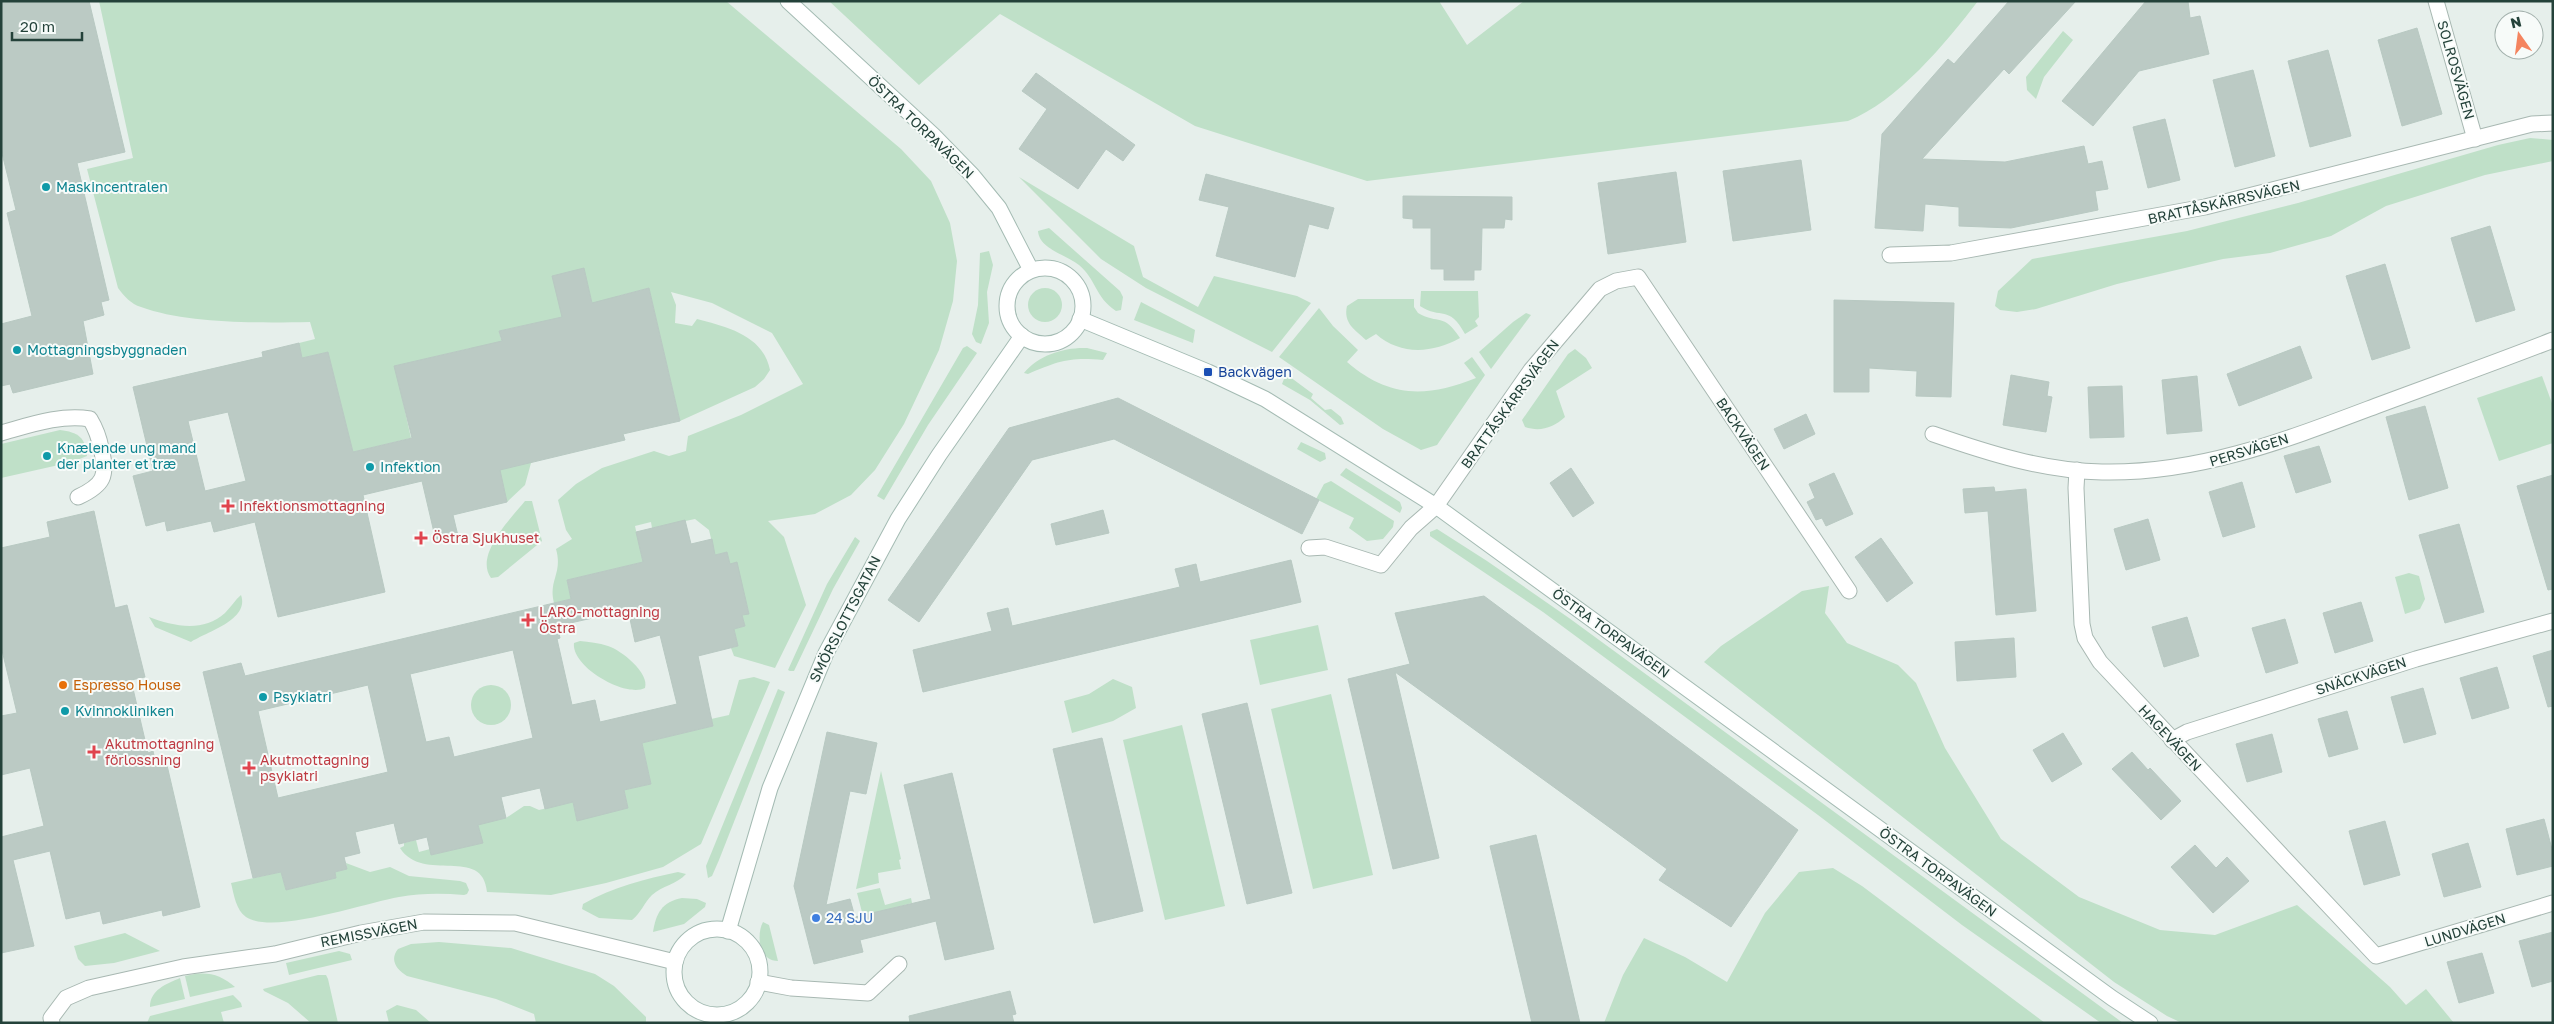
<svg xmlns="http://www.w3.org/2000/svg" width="2554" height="1024" viewBox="0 0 2554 1024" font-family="'Golos Text',sans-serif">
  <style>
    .green { fill: #bfe0c8 }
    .building { fill: #bbcac4; stroke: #b8c9c2; fill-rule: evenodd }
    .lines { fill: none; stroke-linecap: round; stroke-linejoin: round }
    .street-casing { stroke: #a8b8b2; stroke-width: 17 }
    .secondary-casing { stroke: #a4bbb3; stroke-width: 17 }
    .street { stroke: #fff; stroke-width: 15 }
    .secondary { stroke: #fff; stroke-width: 15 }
    .culture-dot { fill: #0f9aa8; stroke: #f7fbf9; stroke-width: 2 }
    .transit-dot { fill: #1a4fb4; stroke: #f7fbf9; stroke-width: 2 }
    .health-dot { fill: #e0444e; stroke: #f7fbf9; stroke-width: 2 }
    .food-dot { fill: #e8710a; stroke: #f7fbf9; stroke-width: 2 }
    .shop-dot { fill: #3f7fe0; stroke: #f7fbf9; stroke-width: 2 }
    .labels { text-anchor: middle; stroke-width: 4; stroke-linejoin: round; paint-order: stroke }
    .street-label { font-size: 14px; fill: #24423a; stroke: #f7fbf9 }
    .culture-label { font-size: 14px; fill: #0d838f; stroke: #f7fbf9; text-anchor: start }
    .transit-label { font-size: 14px; fill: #164399; stroke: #f7fbf9; text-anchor: start }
    .health-label { font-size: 14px; fill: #be3a42; stroke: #f7fbf9; text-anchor: start }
    .food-label { font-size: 14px; fill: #c56008; stroke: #f7fbf9; text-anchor: start }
    .shop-label { font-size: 14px; fill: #366cbe; stroke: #f7fbf9; text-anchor: start }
  </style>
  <rect width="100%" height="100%" fill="#e6efeb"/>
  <g class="green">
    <path d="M99 1H726L901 149 931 181 950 223 957 261 953 301 939 350 904 424 875 470 851 495 815 514 768 521 784 537 806 605 775 668 734 656 731 648 738 646 734 629 745 626 742 615 749 613 736 563 730 564 727 552 715 555 709 530 695 519 652 528 651 522 635 526 643 562 567 580 571 599 554 603C548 580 563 574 556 549L572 539 566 530 558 500 576 484 602 468 654 451 669 456 686 451 688 436 741 415 803 384 772 333 712 303 671 292 676 305 675 323 692 326 697 319C727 327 763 335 770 370L764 379 755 387 680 421 649 288 618 296 612 387 584 269 553 276 586 416 560 422 536 323 499 331 531 463 525 485 507 502 471 348 395 366 411 438 353 452 328 352 302 358 299 343 315 339 310 322C261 323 187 324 141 307 131 304 124 296 118 288L87 169 133 158Z"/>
    <path d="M829 1H1439L1467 45 1524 1H1978C1946 43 1897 102 1848 121L1367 181 1195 126 1000 14 919 85Z"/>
    <path d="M2063 31 2073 40 2044 77 2036 99 2027 90 2026 77Z"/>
    <path d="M2530 138 2553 140V161L2485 175 2386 206 2331 236 2270 253 2223 259 2117 284 2036 309 2017 312 2000 310 1995 306 1998 291 2032 259 2187 231 2298 203 2498 145Z"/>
    <path d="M1019 177 1134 246 1143 277 1198 307 1214 276 1297 296 1311 303 1272 352 1146 288 1101 259Z"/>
    <path d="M1049 228 1120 291 1123 297 1121 310 1116 311C1095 297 1096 279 1079 265 1067 255 1039 249 1038 231Z"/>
    <path d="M989 251 993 265 987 292 989 323 981 344 976 342 972 334 978 305 980 253Z"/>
    <circle cx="1045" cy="305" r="17"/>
    <path d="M1421 291H1478L1479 317 1475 321 1478 326 1465 334C1449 304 1441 320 1420 306Z"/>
    <path d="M1358 299H1414V307L1418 313C1439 325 1443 312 1460 338 1433 353 1401 356 1376 334L1366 340C1355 330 1343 323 1347 306Z"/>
    <path d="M1141 302 1195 330 1193 343 1134 320Z"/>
    <path d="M1319 308 1333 326 1358 350 1347 362C1389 398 1426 398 1476 378L1464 363 1472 357 1485 375 1437 445 1421 450 1383 429 1279 357Z"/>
    <path d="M1526 313 1531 315 1491 369 1479 352 1513 322Z"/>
    <path d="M967 346 977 353 928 425 884 500 877 496 963 348Z"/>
    <path d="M1087 348 1107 353 1103 360C1069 357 1059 361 1028 374L1024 373C1038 355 1065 347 1087 348Z"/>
    <path d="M1575 349 1586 358 1592 368 1556 391 1565 417C1553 428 1540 432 1525 427L1522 420 1568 354Z"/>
    <path d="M1286 374 1313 394 1311 398 1325 410 1331 409 1341 417 1344 424 1340 425 1310 400 1282 384Z"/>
    <path d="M2542 376 2553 406V443L2499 461 2477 398Z"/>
    <path d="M60 430C78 432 86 438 87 456L72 462 1 478V444Z"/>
    <path d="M1301 442 1325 453 1326 459 1320 462 1297 449Z"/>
    <path d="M1346 468 1400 502 1402 508 1400 513 1340 475Z"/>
    <path d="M1331 481 1394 521 1393 527 1383 539 1367 541 1349 528 1354 518 1316 499 1324 484Z"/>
    <path d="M525 501H532L542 541 498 577 491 578C474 555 512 517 525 501Z"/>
    <path d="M1437 529 1487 561 1569 618 2123 1023H2101L1962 925 1818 815 1543 612 1430 536V532Z"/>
    <path d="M855 537 860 541 833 589 794 671H790L788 670 827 584Z"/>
    <path d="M2409 573 2419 576 2425 599 2420 609 2405 614 2395 577Z"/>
    <path d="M1829 586 1825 613 1847 643 1898 665 1916 683 1945 748 2001 839 2079 897 2160 930 2215 935 2297 905 2390 987 2406 1005 2426 989 2454 1023H2182L2167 1016 2114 982 1704 662 1721 646 1802 591Z"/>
    <path d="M241 595C250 620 206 632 191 642L155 627 149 617C173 626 203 633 225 613 231 607 235 600 241 595Z"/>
    <path d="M1318 625 1328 670 1260 685 1250 640Z"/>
    <path d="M580 641C589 642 599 643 608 646 621 650 650 673 645 688 626 698 571 667 574 643Z"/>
    <path d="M754 677 770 682 701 844 663 867 606 883 551 895 487 892C483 845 423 884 400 848L404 846V843L416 840 419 852 430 849 431 855 482 843 478 824 506 818 524 806H530L539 810 573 802 577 820 628 808 624 790 651 784 642 743 713 726 711 719 729 715 739 680Z"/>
    <path d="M1113 679 1132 687 1136 708 1113 721 1072 733 1064 701 1089 694Z"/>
    <circle cx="491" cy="705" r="20"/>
    <path d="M778 689 785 692 719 860 712 876 708 878 706 866Z"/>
    <path d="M1331 694 1373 875 1313 889 1271 709Z"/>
    <path d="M1182 725 1225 906 1165 920 1123 740Z"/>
    <path d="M881 771 901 859 899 860 901 869 878 873 879 883 856 889Z"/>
    <path d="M346 863 370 872 390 867 409 876 460 881 466 883 469 890 467 894 464 895C442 893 421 893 399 897 365 903 274 935 246 917 236 910 234 895 231 883L281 872 286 890 336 878 335 872 347 869Z"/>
    <path d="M1833 868 1862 886 2045 1023H1604L1623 975 1644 938 1685 957 1727 982 1765 913 1799 872Z"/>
    <path d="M678 872 686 874C677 884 662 886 652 895 644 903 641 913 632 920L599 918 582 909 583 904C613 887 645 879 678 872Z"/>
    <path d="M880 888 885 905 911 898 912 903 863 916 857 893Z"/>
    <path d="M682 898 697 899 706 903 705 907 684 924 653 932C656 913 662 902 682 898Z"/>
    <path d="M763 922 769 925 778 961C759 961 756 935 763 922Z"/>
    <path d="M125 933 160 951 114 963 85 966 78 959 74 946Z"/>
    <path d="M439 942 511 948 595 974 614 986 646 1017V1023H536L534 1014 496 999 407 976C397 970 389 960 398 949L411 944Z"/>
    <path d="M339 951 350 954 352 960 289 975 286 963Z"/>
    <path d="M195 974C211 972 222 976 235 987L190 997 185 976Z"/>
    <path d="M318 975H326L328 979 338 1023H311L288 1003 264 991 263 989Z"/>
    <path d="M180 978 185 999 150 1007C150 990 166 984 180 978Z"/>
    <path d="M233 995 241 1003 242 1007 221 1012 224 1023H147L150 1016Z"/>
    <path d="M397 1005 416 1010 431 1023H389L386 1011Z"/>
  </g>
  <g class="building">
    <path d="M1 1H89L125 152 77 163 109 300 101 302 104 315 83 321 93 374 13 393 10 384 1 386V324L32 316 7 213 16 210 1 149Z"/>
    <path d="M2009 1H2076L2009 74 2004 69 1922 159 2005 162 2084 146 2088 164 2102 161 2108 189 2095 191 2098 210 2011 228 1959 226V207L1925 204 1923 231 1875 228 1882 134 1948 59 1954 64Z"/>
    <path d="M2146 1H2188L2190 18 2200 16 2209 54 2139 71 2093 126 2062 101Z"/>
    <path d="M2417 28 2442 114 2402 126 2378 40Z"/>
    <path d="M2328 50 2351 136 2310 147 2288 61Z"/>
    <path d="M2253 70 2275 156 2235 167 2213 80Z"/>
    <path d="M1036 73 1135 145 1123 161 1106 149 1078 189 1019 149 1047 109 1022 91Z"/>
    <path d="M2165 119 2180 180 2148 188 2133 127Z"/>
    <path d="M1801 160 1811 230 1733 241 1723 171Z"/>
    <path d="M1676 172 1686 242 1608 254 1598 183Z"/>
    <path d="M1206 174 1334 208 1328 229 1309 224 1295 277 1216 256 1229 207 1199 200Z"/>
    <path d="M1403 196 1512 197V220L1505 219 1504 228H1482L1481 270H1474V280H1444V269H1431V228H1413V219L1403 218Z"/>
    <path d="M2490 226 2515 310 2476 322 2451 238Z"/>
    <path d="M2385 264 2410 348 2372 360 2346 276Z"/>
    <path d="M584 268 592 303 649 288 680 421 623 434 625 440 500 470 507 502 453 515 458 536 436 541 422 481 363 495 385 592 278 617 255 522 214 532 211 521 167 531 165 521 146 526 133 476 153 471 133 387 263 357 262 352 299 343 302 358 328 352 353 452 412 438 394 366 502 341 499 331 562 317 552 276ZM228 412 246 481 205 491 188 421Z"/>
    <path d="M1834 300 1954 303 1951 397 1916 396 1917 371 1869 368V392H1834Z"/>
    <path d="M2300 346 2312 378 2239 406 2227 374Z"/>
    <path d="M2011 375 2049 382 2047 396 2052 397 2046 432 2003 425Z"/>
    <path d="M2197 376 2202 431 2167 434 2162 380Z"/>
    <path d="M2122 386 2124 437 2090 438 2088 387Z"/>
    <path d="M1118 398 1319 500 1302 534 1114 439 1032 460 919 622 888 600 1009 428Z"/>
    <path d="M2425 406 2448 488 2409 500 2386 417Z"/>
    <path d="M1806 414 1815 434 1784 449 1774 429Z"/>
    <path d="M2319 446 2331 482 2296 493 2284 456Z"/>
    <path d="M1571 468 1594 503 1573 517 1550 483Z"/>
    <path d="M1834 473 1853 514 1826 526 1822 518 1816 520 1807 502 1815 498 1809 484Z"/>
    <path d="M2553 475V589L2548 590 2517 486Z"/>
    <path d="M2242 482 2255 527 2223 537 2209 492Z"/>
    <path d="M1994 487 1995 492 2026 489 2036 611 1996 615 1988 511 1965 513 1963 489Z"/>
    <path d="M1103 510 1109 533 1056 545 1051 524Z"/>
    <path d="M94 511 115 608 127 605 145 677 131 680 148 753 153 751 156 764 166 761 200 907 163 916 162 910 103 924 100 911 66 919 50 851 13 860 34 946 1 953V837L44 826 30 768 1 775V716L17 713 1 646V548L50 537 47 522Z"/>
    <path d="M2148 519 2160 560 2126 570 2114 529Z"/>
    <path d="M685 520 691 544 712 539 715 555 727 552 730 564 737 562 749 614 742 615 745 626 734 629 738 646 698 656 713 726 642 743 651 784 624 790 628 808 577 821 573 802 545 809 540 788 501 797 506 818 478 825 483 843 431 855 427 837 399 844 394 823 355 832 360 853 344 857 347 869 335 872 336 878 286 890 281 872 253 878 203 672 241 663 245 676 571 599 567 580 643 562 636 532ZM628 610 635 642 660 635 677 704 600 722 595 700 572 705 557 639 560 638 557 626ZM513 650 533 738 454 757 449 737 426 742 410 674ZM368 685 388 772 278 798 258 711Z"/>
    <path d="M2459 524 2484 612 2445 623 2419 535Z"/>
    <path d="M1881 538 1913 583 1887 602 1855 557Z"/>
    <path d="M1291 560 1301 602 923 692 913 650 992 631 987 613 1008 608 1012 626 1180 587 1175 569 1196 564 1200 582Z"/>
    <path d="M1484 596 1798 830 1731 927 1659 880 1667 869 1395 672 1439 858 1393 869 1348 679 1410 664 1395 613Z"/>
    <path d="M2361 602 2373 641 2335 653 2323 613Z"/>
    <path d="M2187 617 2199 656 2164 667 2152 627Z"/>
    <path d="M2285 619 2298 663 2266 673 2252 628Z"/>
    <path d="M2014 638 2016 677 1957 681 1955 642Z"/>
    <path d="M2553 650V706L2548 707 2533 656Z"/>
    <path d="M2497 667 2509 708 2472 719 2460 678Z"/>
    <path d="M2423 688 2436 734 2404 743 2391 697Z"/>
    <path d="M1247 703 1292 893 1247 904 1202 714Z"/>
    <path d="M2347 711 2358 749 2329 757 2318 719Z"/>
    <path d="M827 732 877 743 866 794 850 791 826 905 850 899 855 917 931 899 904 785 952 773 994 949 945 960 936 921 860 940 863 952 814 964 794 886Z"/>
    <path d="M2063 733 2082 764 2052 782 2033 750Z"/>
    <path d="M2272 734 2282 772 2247 782 2236 744Z"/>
    <path d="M1102 738 1143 911 1094 923 1053 749Z"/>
    <path d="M2132 752 2148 770 2150 768 2181 801 2161 820 2112 769Z"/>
    <path d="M2544 819 2553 853V866L2517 875 2506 829Z"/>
    <path d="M2385 821 2400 875 2364 885 2349 831Z"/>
    <path d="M1536 835 1580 1023H1532L1490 846Z"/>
    <path d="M2468 843 2481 887 2444 897 2432 854Z"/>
    <path d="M2195 845 2216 868 2227 857 2249 881 2213 913 2171 867Z"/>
    <path d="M2553 932V981L2532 987 2519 941Z"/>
    <path d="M2482 953 2494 993 2459 1003 2447 962Z"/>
    <path d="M1010 991 1016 1014 1012 1015 1014 1023H910L909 1016Z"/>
  </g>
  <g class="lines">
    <defs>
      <g id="street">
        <path d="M2436 1 2475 139"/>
        <path d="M1890 255 1951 253 2205 207 2532 124 2553 123"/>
        <path d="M1 433C30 425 61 414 90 419 96 429 99 437 101 448 108 476 104 485 78 497"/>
        <path d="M1933 434C1988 453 2044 471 2102 472 2199 474 2286 440 2376 406 2435 384 2494 363 2553 340"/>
        <path d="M2077 470 2076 488 2082 624 2085 638 2100 662 2376 956 2553 903"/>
        <path d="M1309 548 1325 547 1381 565 1411 528 1436 506 1531 370 1600 289 1616 281 1638 277 1849 591"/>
        <path d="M2172 740 2187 732 2416 659 2553 621"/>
        <path d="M758 982 791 988 868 993 899 964"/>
        <path d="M52 1023 51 1018 66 998 89 988 183 967 275 954 361 933 424 922 515 923 675 962"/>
      </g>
      <g id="secondary">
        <path d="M788 1 933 135 972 175 999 208 1031 270"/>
        <circle cx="1045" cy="306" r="38"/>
        <path d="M1080 319 1208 372 1265 399 1436 506 2112 998 2150 1023"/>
        <circle cx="717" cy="972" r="43"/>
        <path d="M728 931 770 788 826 653 898 519 939 455 1022 336"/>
      </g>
    </defs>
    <use href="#street" class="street-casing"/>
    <use href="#secondary" class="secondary-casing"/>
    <use href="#street" class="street"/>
    <use href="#secondary" class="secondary"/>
  </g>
  <g class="culture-dot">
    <circle cx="46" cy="187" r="5"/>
    <circle cx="17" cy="350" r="5"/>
    <circle cx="47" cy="456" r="5"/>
    <circle cx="370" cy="467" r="5"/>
    <circle cx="263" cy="697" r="5"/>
    <circle cx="65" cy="711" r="5"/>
  </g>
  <rect class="transit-dot" x="1203" y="367" width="10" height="10" rx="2.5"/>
  <g class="health-dot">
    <path d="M225.5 498.5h5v5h5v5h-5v5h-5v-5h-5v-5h5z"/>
    <path d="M418.5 530.5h5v5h5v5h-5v5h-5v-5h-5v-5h5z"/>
    <path d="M525.5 612.5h5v5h5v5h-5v5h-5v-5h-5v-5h5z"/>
    <path d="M91.5 744.5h5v5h5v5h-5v5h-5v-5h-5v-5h5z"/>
    <path d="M246.5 760.5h5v5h5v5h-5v5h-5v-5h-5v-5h5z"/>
  </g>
  <circle class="food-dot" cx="63" cy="685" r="5"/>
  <circle class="shop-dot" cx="816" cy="918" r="5"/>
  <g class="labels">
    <g class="street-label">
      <text transform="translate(2456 70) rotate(74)" y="5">SOLROSVÄGEN</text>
      <text transform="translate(921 127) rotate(44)" y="5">ÖSTRA TORPAVÄGEN</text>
      <text transform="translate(2224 202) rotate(-13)" y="5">BRATTÅSKÄRRSVÄGEN</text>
      <text transform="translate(1510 404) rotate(-54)" y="5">BRATTÅSKÄRRSVÄGEN</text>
      <text transform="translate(1743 434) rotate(56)" y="5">BACKVÄGEN</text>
      <text transform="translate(2249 450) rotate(-17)" y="5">PERSVÄGEN</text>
      <text transform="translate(845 619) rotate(-63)" y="5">SMÖRSLOTTSGATAN</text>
      <text transform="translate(1611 633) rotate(36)" y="5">ÖSTRA TORPAVÄGEN</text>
      <text transform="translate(2361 676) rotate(-18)" y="5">SNÄCKVÄGEN</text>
      <text transform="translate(2170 738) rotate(47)" y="5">HAGEVÄGEN</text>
      <text transform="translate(1938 872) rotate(36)" y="5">ÖSTRA TORPAVÄGEN</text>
      <text transform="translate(2465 930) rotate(-17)" y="5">LUNDVÄGEN</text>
      <text transform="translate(369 933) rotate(-11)" y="5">REMISSVÄGEN</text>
    </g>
    <g class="culture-label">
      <text x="56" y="192">Maskincentralen</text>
      <text x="27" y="355">Mottagningsbyggnaden</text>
      <text x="57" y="453">Knælende ung mand<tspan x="57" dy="16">der planter et træ</tspan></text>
      <text x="380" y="472">Infektion</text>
      <text x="273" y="702">Psykiatri</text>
      <text x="75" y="716">Kvinnokliniken</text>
    </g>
    <g class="transit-label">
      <text x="1218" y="377">Backvägen</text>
    </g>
    <g class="health-label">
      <text x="239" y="511">Infektionsmottagning</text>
      <text x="432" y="543">Östra Sjukhuset</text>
      <text x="539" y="617">LARO-mottagning<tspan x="539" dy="16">Östra</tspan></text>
      <text x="105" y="749">Akutmottagning<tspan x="105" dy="16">förlossning</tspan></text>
      <text x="260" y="765">Akutmottagning<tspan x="260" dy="16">psykiatri</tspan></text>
    </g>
    <g class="food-label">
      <text x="73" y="690">Espresso House</text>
    </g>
    <g class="shop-label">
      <text x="826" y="923">24 SJU</text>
    </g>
  </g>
  <rect width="2554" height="1024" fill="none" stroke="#24423a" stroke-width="5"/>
  <g transform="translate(2519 35) rotate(346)"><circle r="24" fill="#f7fbf9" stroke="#a3b1ad"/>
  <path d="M0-4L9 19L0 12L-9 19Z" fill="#f4845f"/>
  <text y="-8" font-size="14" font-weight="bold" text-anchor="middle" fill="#24423a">N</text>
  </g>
  <path d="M12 32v8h70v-8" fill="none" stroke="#24423a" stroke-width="2.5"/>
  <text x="20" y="32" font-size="15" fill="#24423a" stroke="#f7fbf9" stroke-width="4" paint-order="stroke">20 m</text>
</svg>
